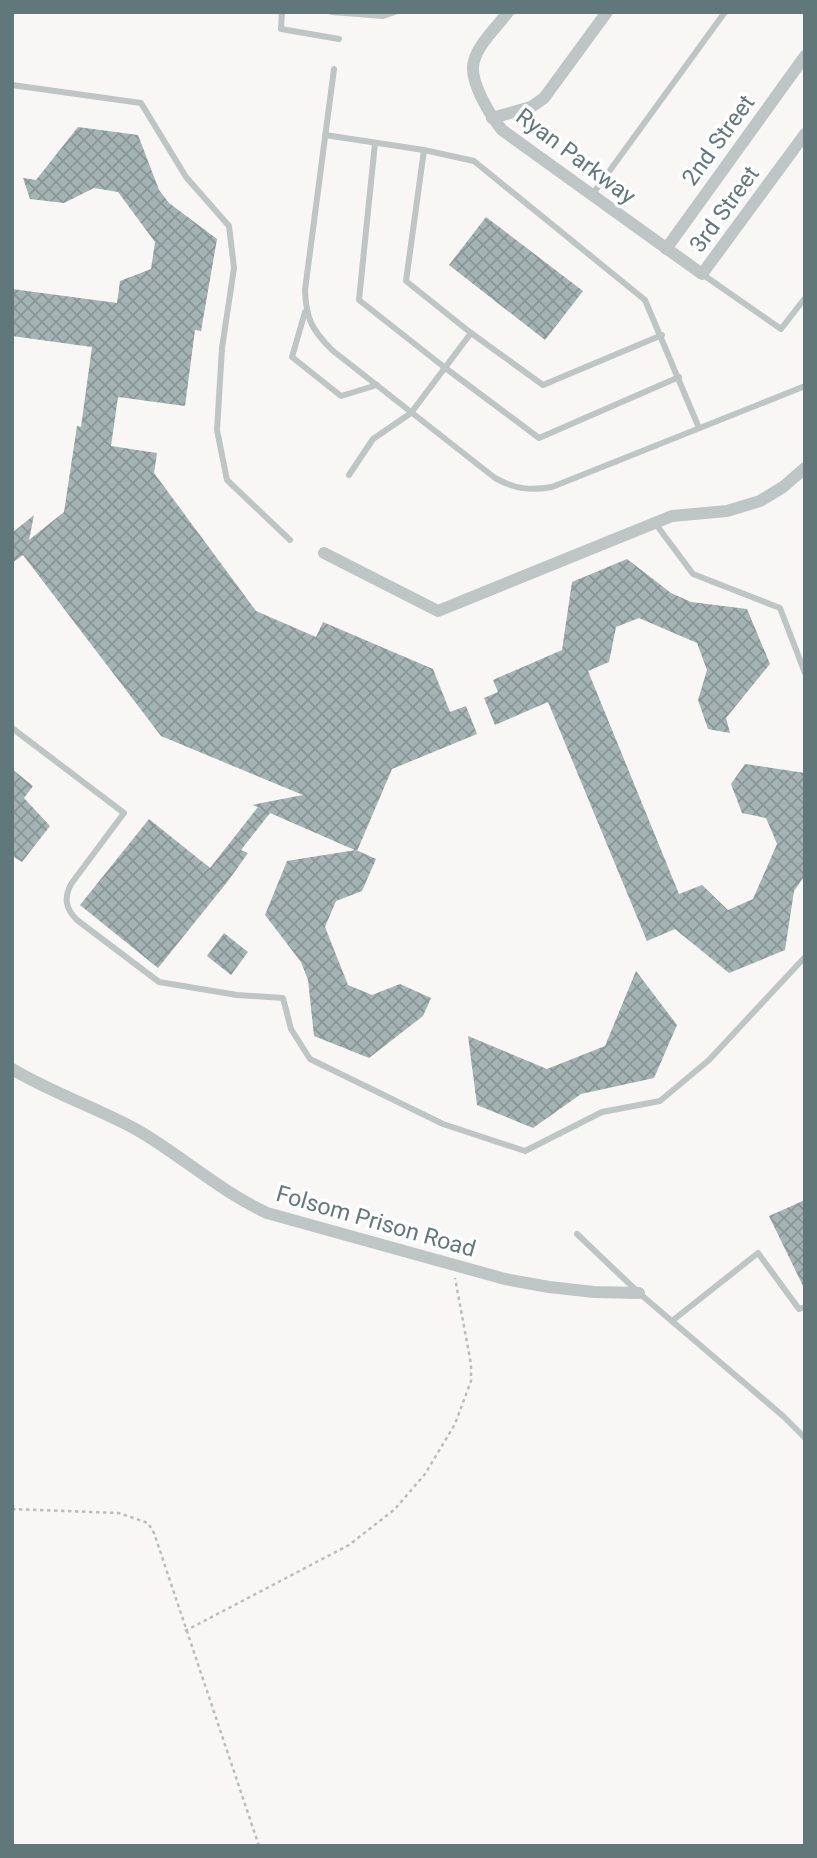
<svg xmlns="http://www.w3.org/2000/svg" width="817" height="1858" viewBox="0 0 817 1858" font-family="Roboto,sans-serif">
  <style>
    .building { fill: url(#building-cross-hatch) }
    .lines { fill: none; stroke-linecap: round; stroke-linejoin: round }
    .path { stroke: #b8bebe; stroke-width: 2.5; stroke-dasharray: 3.5 3.5; stroke-linecap: butt }
    .service { stroke: #bdc5c5; stroke-width: 6 }
    .minor { stroke: #bdc5c5; stroke-width: 12 }
    .labels { text-anchor: middle; stroke-width: 7; stroke-linejoin: round; paint-order: stroke }
    .street-label { font-size: 23px; fill: #607879; stroke: #fff }
  </style>
  <defs>
    <pattern id="building-cross-hatch" width="8" height="8" patternUnits="userSpaceOnUse" patternTransform="scale(1.75)"><rect width="8" height="8" fill="#a4b3b3"/><path d="M0 0l8 8M0 8l8-8" fill="none" stroke="#899696"/></pattern>
  </defs>
  <rect width="100%" height="100%" fill="#f8f7f6"/>
  <g class="building">
    <path d="M78 127 138 135 159 190 169 203 217 239 201 331 195 330 185 406 118 397 111 446 157 453 154 473 256 611 316 637 323 622 433 669 450 712 466 706 477 734 392 769 357 851 270 813 241 850 248 853 228 881 158 968 80 905 149 819 210 868 258 807 252 805 303 795 161 736 23 555 12 563V533L34 515 29 540 64 512 77 426 81 427 92 347 12 336V289L117 303 120 281 151 269 155 242 118 192 94 188 64 203 30 199 23 178 36 180Z"/>
    <path d="M486 217 583 291 545 340 449 265Z"/>
    <path d="M627 559 671 593 691 602 747 609 770 664 726 718 730 733 708 729 698 700 707 670 697 643 639 618 616 627 609 662 588 671 679 894 702 885 728 910 753 899 777 844 766 818 742 813 731 784 745 764 805 773V875L794 891 785 950 729 973 675 929 647 941 548 702 495 725 484 698 498 692 493 680 562 650 572 582Z"/>
    <path d="M12 769 33 786 24 798 50 826 22 862 12 856Z"/>
    <path d="M356 850 376 859 362 891 336 901 325 927 348 985 372 995 400 984 431 998 423 1016 369 1058 314 1036 308 980 301 962 265 915 287 861Z"/>
    <path d="M224 933 248 952 231 975 207 956Z"/>
    <path d="M636 971 677 1025 654 1078 581 1094 533 1128 477 1105 468 1036 547 1069 605 1046Z"/>
    <path d="M805 1200V1290L769 1216Z"/>
  </g>
  <g class="lines">
    <g class="path">
      <path d="M12 1509 119 1513 148 1523 154 1533 259 1846"/>
      <path d="M185 1631 349 1545 395 1509 425 1474 455 1424 471 1381V1364L455 1278"/>
    </g>
    <g class="service">
      <path d="M282 12 281 29 339 39"/>
      <path d="M332 12 383 16 395 12"/>
      <path d="M334 69 305 290C306 319 312 330 332 350L495 478C515 489 530 491 552 487L805 386"/>
      <path d="M12 85 141 103 186 177 229 226 234 268 222 348 217 430 227 480 290 540"/>
      <path d="M325 135 424 150 474 161 645 300 699 428"/>
      <path d="M375 143 359 300 444 367 539 438 679 377"/>
      <path d="M424 150 406 281 471 333 543 385 662 335"/>
      <path d="M592 195 725 12"/>
      <path d="M702 274 781 329 805 298"/>
      <path d="M305 312 292 357 341 396 377 385"/>
      <path d="M349 475 373 439 411 413 471 333"/>
      <path d="M655 523 693 574 780 608 805 673"/>
      <path d="M12 728 124 813 71 884C64 898 65 908 77 920L159 982 237 995 283 998 291 1029 310 1059 443 1124 525 1151 602 1112 660 1101 709 1060 805 957"/>
      <path d="M577 1234 639 1293 783 1416 805 1438"/>
      <path d="M672 1321 758 1253 799 1309 805 1307"/>
    </g>
    <g class="minor">
      <path d="M508 12C497 27 479 43 474 61 468 80 490 115 502 130L702 274 805 134"/>
      <path d="M492 118 531 107 544 98 607 12"/>
      <path d="M666 249 805 56"/>
      <path d="M324 553 438 611 672 516 727 511 760 501 783 487 805 468"/>
      <path d="M12 1069C54 1094 98 1108 139 1131 183 1157 220 1191 267 1213L505 1279 549 1287 594 1292 639 1293"/>
    </g>
  </g>
  <g class="labels">
    <g class="street-label">
      <text transform="translate(718 140) rotate(-54)" y="8">2nd Street</text>
      <text transform="translate(576 156) rotate(37)" y="8">Ryan Parkway</text>
      <text transform="translate(724 209) rotate(-54)" y="8">3rd Street</text>
      <text transform="translate(376 1221) rotate(16)" y="8">Folsom Prison Road</text>
    </g>
  </g>
  <rect width="817" height="1858" fill="none" stroke="#607879" stroke-width="28"/>
</svg>
